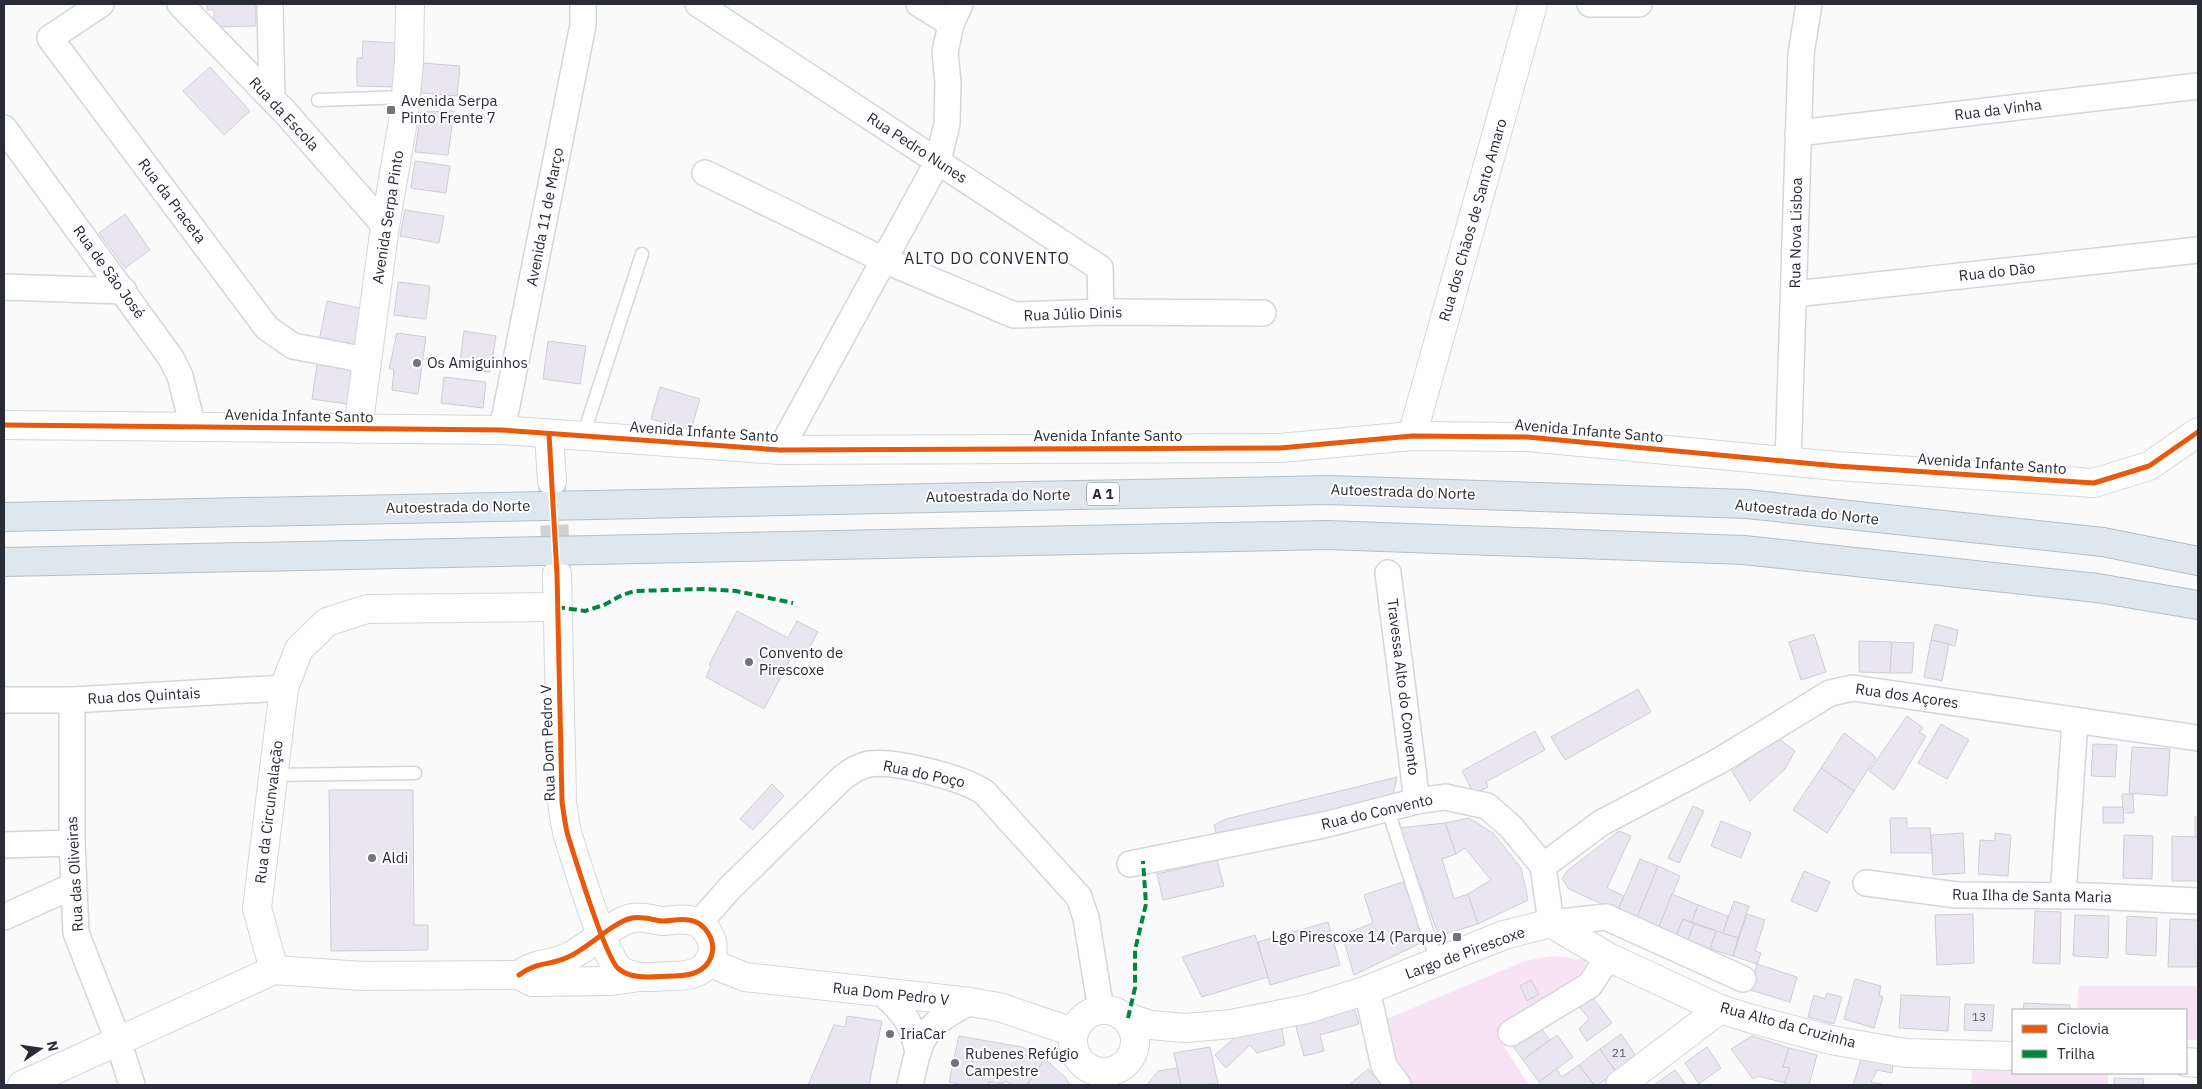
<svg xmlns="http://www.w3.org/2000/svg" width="2202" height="1089" viewBox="0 0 2202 1089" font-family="'IBM Plex Sans',sans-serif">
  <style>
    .green { fill: #f8e3f4 }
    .building { fill: #e9e6ef; stroke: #cfcdd2 }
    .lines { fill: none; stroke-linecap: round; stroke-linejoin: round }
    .tertiary-tunnel { stroke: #d0d1d3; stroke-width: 28; stroke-dasharray: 28 14; stroke-linecap: butt }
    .service-casing { stroke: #d4d6dd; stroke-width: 15 }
    .minor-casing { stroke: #d4d6dd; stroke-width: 28 }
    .tertiary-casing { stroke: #d4d6dd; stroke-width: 30 }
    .motorway-casing { stroke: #b3bdc5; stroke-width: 30 }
    .service { stroke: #fefefe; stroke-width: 12 }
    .minor { stroke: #fefefe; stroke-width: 25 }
    .tertiary { stroke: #fefefe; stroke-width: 28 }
    .motorway { stroke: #dfe7ee; stroke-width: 28 }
    .quiet { stroke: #00873e; stroke-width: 4; stroke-dasharray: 8 4; stroke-linecap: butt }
    .cycleway-casing { stroke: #fff; stroke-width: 8 }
    .cycleway { stroke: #e8590c; stroke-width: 5 }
    .poi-dot { fill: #72747b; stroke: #fff; stroke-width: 2 }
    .labels { text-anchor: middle; stroke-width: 4; stroke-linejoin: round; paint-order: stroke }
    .number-label { font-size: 12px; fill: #5a5c66 }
    .shield { fill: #fff; stroke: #696b73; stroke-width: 1 }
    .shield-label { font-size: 14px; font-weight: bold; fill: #292c37 }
    .poi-label { font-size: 15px; fill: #292c37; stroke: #fff; text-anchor: start }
    .street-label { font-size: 15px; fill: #292c37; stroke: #fff }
    .neighbourhood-label { font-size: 16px; letter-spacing: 1px; fill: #292c37; stroke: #fff }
  </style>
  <rect width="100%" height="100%" fill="#fafafa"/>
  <g class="green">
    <path d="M1553 956 1586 960 1582 981 1502 1033 1501 1042 1529 1085H1410L1392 1059 1382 1021 1525 961Z"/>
    <path d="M2079 986H2198V1040H2186V1010H2077Z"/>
    <path d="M1972 1063 2013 1065V1073H2108V1085H1971Z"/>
  </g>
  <g class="building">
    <path d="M207 4H256V26L214 27V10H207Z"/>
    <path d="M363 41 396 43 395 87 357 86V58H362Z"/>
    <path d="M423 63 460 66 457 96 421 93Z"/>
    <path d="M210 67 250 111 224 135 183 91Z"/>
    <path d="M454 111 448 155 415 152 421 112Z"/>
    <path d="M415 161 450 166 446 193 411 188Z"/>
    <path d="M405 210 444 216 439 243 400 236Z"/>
    <path d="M125 214 150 250 125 268 99 233Z"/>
    <path d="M398 282 430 286 426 319 394 315Z"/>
    <path d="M327 301 364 309 358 350 319 341Z"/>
    <path d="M464 331 496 336 490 372 459 368Z"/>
    <path d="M397 333 426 337 418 394 392 390 394 370 389 369Z"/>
    <path d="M548 341 586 346 580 384 543 379Z"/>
    <path d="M317 364 352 369 347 404 312 399Z"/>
    <path d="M444 377 486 382 483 408 441 403Z"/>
    <path d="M660 387 700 399 691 430 651 419Z"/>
    <path d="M737 611 788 638 797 621 818 632 803 659 793 654 764 709 706 677 711 666 709 665Z"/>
    <path d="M1935 624 1958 630 1955 646 1931 640Z"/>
    <path d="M1814 634 1826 672 1801 680 1789 642Z"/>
    <path d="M1931 640 1949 644 1942 681 1924 677Z"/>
    <path d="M1859 641 1892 642 1890 673 1859 672Z"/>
    <path d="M1892 642 1914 643 1912 673H1890Z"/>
    <path d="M1638 689 1651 712 1565 760 1551 737Z"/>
    <path d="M1907 716 1923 728 1919 732 1926 736 1894 790 1869 771Z"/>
    <path d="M1941 724 1969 740 1947 779 1918 763Z"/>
    <path d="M1535 731 1545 750 1486 782 1488 787 1474 794 1462 771Z"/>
    <path d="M1844 733 1876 757 1854 791 1821 768Z"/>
    <path d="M1778 738 1795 751 1785 769 1750 801 1732 771Z"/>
    <path d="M2093 744 2117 745 2115 777 2091 776Z"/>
    <path d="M2132 747 2170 749 2167 796 2129 793Z"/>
    <path d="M1821 768 1854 791 1827 833 1793 810Z"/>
    <path d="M1397 777 1392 799 1218 842 1214 825 1226 819Z"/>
    <path d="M772 784 784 796 753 830 740 819Z"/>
    <path d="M329 790H413L414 925H428V950L331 951Z"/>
    <path d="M2122 794H2133L2134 813H2123Z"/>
    <path d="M1693 806 1704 811 1679 863 1668 858Z"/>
    <path d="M2103 807H2123L2124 823H2103Z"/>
    <rect x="2195" y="817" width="3" height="20"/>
    <path d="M1469 818 1493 833 1521 868 1528 900 1478 924 1468 894 1491 880 1465 848 1456 854 1445 823Z"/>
    <path d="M1890 818H1907V828H1930L1932 853H1891Z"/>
    <path d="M1721 821 1751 833 1741 858 1711 846Z"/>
    <path d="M1445 823 1456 854 1442 859 1454 899 1468 894 1478 924 1439 936 1399 828Z"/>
    <path d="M1619 831 1631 836 1607 888 1624 896 1617 911 1569 889 1562 879 1567 871Z"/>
    <path d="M1963 833 1965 873 1933 875 1931 835Z"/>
    <path d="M1995 833 2011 835 2008 876 1978 874 1980 840 1995 841Z"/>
    <path d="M2124 835 2153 836 2152 879 2123 878Z"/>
    <path d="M2172 836 2198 837V881H2172Z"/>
    <path d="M1640 859 1658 866 1636 920 1617 913Z"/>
    <path d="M1217 860 1224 886 1163 900 1157 874Z"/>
    <path d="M1658 866 1680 876 1658 929 1636 920Z"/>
    <path d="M1804 871 1830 882 1817 912 1791 901Z"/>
    <path d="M1403 882 1427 940 1354 975 1342 935 1373 923 1364 895Z"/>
    <path d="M1672 894 1698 905 1692 922 1683 919 1676 936 1658 929Z"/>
    <path d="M1734 901 1749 906 1738 938 1723 933Z"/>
    <path d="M1698 905 1728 916 1723 933 1692 922Z"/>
    <path d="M2035 911 2061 912 2060 964 2033 963Z"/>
    <path d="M1747 914 1765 920 1755 951 1761 953 1757 964 1733 956Z"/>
    <path d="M1973 914 1974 963 1937 965 1935 915Z"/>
    <path d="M2075 915 2109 916 2108 958 2073 956Z"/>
    <path d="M2127 916 2157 918 2156 956 2126 954Z"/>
    <path d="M1683 919 1694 924 1688 940 1676 936Z"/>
    <path d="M2170 919 2198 920 2197 967H2168Z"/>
    <path d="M1328 922 1340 965 1270 985 1258 942Z"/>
    <path d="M1694 924 1716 931 1710 949 1688 940Z"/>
    <path d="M1716 931 1738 938 1733 956 1710 949Z"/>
    <path d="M1255 935 1268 977 1202 997 1182 957Z"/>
    <path d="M1757 964 1797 977 1790 1002 1750 990Z"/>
    <path d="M1855 979 1881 986 1879 995 1883 997 1874 1028 1844 1019Z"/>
    <path d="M1531 980 1539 994 1527 1001 1520 986Z"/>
    <path d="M1827 993 1842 997 1834 1024 1808 1017 1814 995 1825 999Z"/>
    <path d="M1590 994 1612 1023 1587 1041 1579 1029 1589 1019 1577 1004Z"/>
    <path d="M1901 995 1950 997 1948 1031 1899 1028Z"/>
    <path d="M2024 1003 2070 1005V1010H2023Z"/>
    <path d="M1965 1004 1994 1005 1992 1031 1964 1030Z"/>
    <path d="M1354 1007 1359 1024 1320 1035 1324 1051 1304 1056 1295 1023Z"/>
    <path d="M847 1016 882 1021 869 1085H808L834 1025 845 1027Z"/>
    <path d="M1537 1023 1550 1040 1523 1060 1510 1042Z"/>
    <path d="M1281 1025 1285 1045 1257 1053 1250 1045 1226 1068 1215 1055 1240 1033Z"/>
    <path d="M1621 1034 1637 1057 1616 1072 1600 1049Z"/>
    <path d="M1557 1035 1573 1057 1539 1082 1523 1060Z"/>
    <path d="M959 1036 1022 1047 1045 1059 1027 1085H1013L1005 1081 1003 1084 989 1082V1085H963L949 1082Z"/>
    <path d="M1752 1036 1789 1048 1783 1067 1790 1068 1785 1083 1758 1076 1753 1079 1731 1049Z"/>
    <path d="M1210 1047 1218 1084 1181 1085 1174 1053Z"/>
    <path d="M1707 1047 1721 1068 1699 1084 1685 1063Z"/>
    <path d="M1789 1048 1817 1055 1809 1085H1784L1790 1068 1783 1067Z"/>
    <path d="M1600 1049 1616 1072 1598 1085H1594L1579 1065Z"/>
    <path d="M1862 1056 1893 1063 1892 1073 1877 1070 1871 1082 1886 1085H1853Z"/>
    <path d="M1045 1059 1065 1077 1070 1085H1027Z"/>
    <path d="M1579 1065 1594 1085H1541L1539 1082 1556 1069 1562 1077Z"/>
    <path d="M1177 1068 1181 1085H1147L1158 1071Z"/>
    <path d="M1368 1069 1382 1085H1349Z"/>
    <path d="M1675 1070 1686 1085H1654Z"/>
    <path d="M2114 1078 2144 1079 2143 1085H2114Z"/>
  </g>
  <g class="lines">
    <path class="tertiary-tunnel" d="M552 483 557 574"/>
    <defs>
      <g id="service">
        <path d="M318 100 406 97"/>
        <path d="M583 436 642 254"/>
        <path d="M273 775 415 773"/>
        <path d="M1388 810 1437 962"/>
      </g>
      <g id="minor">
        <path d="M101 4 50 38 267 328 293 346 366 360"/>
        <path d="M180 4 284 111 385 226"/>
        <path d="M270 4 272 99"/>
        <path d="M698 4 1100 268 1101 312"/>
        <path d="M919 4 951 24"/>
        <path d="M1590 4H1639"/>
        <path d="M4 128 171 358 180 376 193 427"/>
        <path d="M1798 133 2198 86"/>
        <path d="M705 173 884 260 1014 315 1101 312 1263 313"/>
        <path d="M4 287 124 291"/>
        <path d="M1795 294 2198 250"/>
        <path d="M502 430 583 25V4"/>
        <path d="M780 450 938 161 947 124 948 83 945 52 951 24 960 4"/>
        <path d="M1788 462 1801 54 1809 4"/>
        <path d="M1388 573 1417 801"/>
        <path d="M4 700H72L284 688"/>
        <path d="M72 700V843L76 933 118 1040 132 1085"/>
        <path d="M4 845 72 843"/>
        <path d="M1130 864 1324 825 1417 801 1445 797 1487 806 1511 827 1543 866 1551 923 1606 917 1743 979"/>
        <path d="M1543 866 1601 823 1719 761 1830 693 1853 688 2198 738"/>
        <path d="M1866 883 1957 895 2092 896 2198 901"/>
        <path d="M2063 896 2075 721"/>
        <path d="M4 917 73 886"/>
        <path d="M699 923 729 889 842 778C850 772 858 766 869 764 894 760 965 778 985 793L1079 897 1086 918 1101 1010"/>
        <path d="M1367 990 1384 1066 1398 1085"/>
        <path d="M882 993C904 1012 912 1023 918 1052"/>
        <path d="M1511 1033 1590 985 1608 957"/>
        <path d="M910 1085C921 1034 923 1027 970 1002"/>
      </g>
      <g id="tertiary">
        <path d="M4 425 502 430 780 450 1280 448 1412 436 1527 437 1837 466 2094 483 2149 466 2198 432"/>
        <path d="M358 429 385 226 404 115 409 62 410 4"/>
        <path d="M549 434 552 481"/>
        <path d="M1412 436 1533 4"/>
        <path d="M708 962 745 977 970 1002 999 1007 1073 1032"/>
        <path d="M274 970 257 908 284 688 299 649 327 622 367 609 557 607"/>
        <path d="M519 975C537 961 550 966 568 957 587 949 613 922 632 918 642 916 653 920 662 921 671 921 680 918 689 920 705 922 717 941 711 957 705 973 689 976 674 976 657 976 633 981 619 969 606 960 576 861 569 839 565 828 564 814 562 802L557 574"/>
        <path d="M519 975 532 982 611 981 640 977"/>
        <circle cx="1104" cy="1041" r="31"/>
        <path d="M1121 1015 1150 1025 1185 1028 1231 1024 1307 1009 1367 990 1504 935 1551 923 1608 957 1720 1009 1752 1019 1831 1040 1905 1053 2013 1056"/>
        <path d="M2186 1062 2198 1063"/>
        <path d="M22 1085 274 970 363 976 519 975"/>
        <path d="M1620 1085 1720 1009"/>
      </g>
      <g id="motorway">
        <path d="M4 517 1328 490 1747 504 2103 542 2198 561"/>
        <path d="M4 562 1327 535 1744 550 2097 588 2198 605"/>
      </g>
    </defs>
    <use href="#service" class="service-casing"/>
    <use href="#minor" class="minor-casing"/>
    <use href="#tertiary" class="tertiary-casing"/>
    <use href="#motorway" class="motorway-casing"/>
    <use href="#service" class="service"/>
    <use href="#minor" class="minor"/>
    <use href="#tertiary" class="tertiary"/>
    <use href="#motorway" class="motorway"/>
    <g class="quiet">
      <path d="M557 607 585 611 604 605 622 595 635 591 705 589 736 591 793 603"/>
      <path d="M1128 1018 1135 988V950L1146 904 1143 861"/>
    </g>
    <defs>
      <g id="cycleway">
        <path d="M4 425 502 430 780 450 1280 448 1412 436 1527 437 1837 466 2094 483 2149 466 2198 432"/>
        <path d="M519 975C537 961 550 966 568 957 587 949 613 922 632 918 642 916 653 920 662 921 671 921 680 918 689 920 705 922 717 941 711 957 705 973 689 976 674 976 657 976 633 981 619 969 606 960 576 861 569 839 565 828 564 814 562 802L557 574 549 434"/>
      </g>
    </defs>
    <use href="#cycleway" class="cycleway-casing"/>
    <use href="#cycleway" class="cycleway"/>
  </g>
  <g class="poi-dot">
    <rect x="386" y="105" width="10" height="10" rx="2.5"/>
    <circle cx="417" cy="363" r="5"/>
    <circle cx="749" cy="662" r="5"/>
    <circle cx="372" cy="858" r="5"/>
    <rect x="1452" y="932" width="10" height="10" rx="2.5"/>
    <circle cx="890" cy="1034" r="5"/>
    <circle cx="955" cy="1063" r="5"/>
  </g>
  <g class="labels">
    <g class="number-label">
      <text x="1979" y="1021">13</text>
      <text x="1619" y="1057">21</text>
    </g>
    <rect class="shield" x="1087" y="482.5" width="32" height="23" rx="4"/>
    <g class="shield-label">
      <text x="1103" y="499">A 1</text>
    </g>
    <g class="poi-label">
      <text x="401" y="106">Avenida Serpa<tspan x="401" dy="17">Pinto Frente 7</tspan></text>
      <text x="427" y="368">Os Amiguinhos</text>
      <text x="759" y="658">Convento de<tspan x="759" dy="17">Pirescoxe</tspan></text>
      <text x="382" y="863">Aldi</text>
      <text x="1447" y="942" text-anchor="end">Lgo Pirescoxe 14 (Parque)</text>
      <text x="900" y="1039">IriaCar</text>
      <text x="965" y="1059">Rubenes Refúgio<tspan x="965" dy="17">Campestre</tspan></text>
    </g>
    <g class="street-label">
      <text transform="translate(1998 110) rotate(-7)" y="5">Rua da Vinha</text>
      <text transform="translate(284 114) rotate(47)" y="5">Rua da Escola</text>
      <text transform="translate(917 148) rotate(33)" y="5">Rua Pedro Nunes</text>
      <text transform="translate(172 201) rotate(53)" y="5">Rua da Praceta</text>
      <text transform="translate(388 217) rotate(-81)" y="5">Avenida Serpa Pinto</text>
      <text transform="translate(545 217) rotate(-79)" y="5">Avenida 11 de Março</text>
      <text transform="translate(1473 220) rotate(-74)" y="5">Rua dos Chãos de Santo Amaro</text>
      <text transform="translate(1796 233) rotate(-89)" y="5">Rua Nova Lisboa</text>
      <text transform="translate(109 272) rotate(54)" y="5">Rua de São José</text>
      <text transform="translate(1997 272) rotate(-6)" y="5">Rua do Dão</text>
      <text transform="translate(1073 314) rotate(-2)" y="5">Rua Júlio Dinis</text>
      <text transform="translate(299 416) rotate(1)" y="5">Avenida Infante Santo</text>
      <text transform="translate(1589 431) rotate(5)" y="5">Avenida Infante Santo</text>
      <text transform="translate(704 432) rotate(4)" y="5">Avenida Infante Santo</text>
      <text x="1108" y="441">Avenida Infante Santo</text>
      <text transform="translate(1992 464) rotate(4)" y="5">Avenida Infante Santo</text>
      <text transform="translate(1403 492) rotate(2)" y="5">Autoestrada do Norte</text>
      <text transform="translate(998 496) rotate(-1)" y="5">Autoestrada do Norte</text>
      <text transform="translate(458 507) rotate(-1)" y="5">Autoestrada do Norte</text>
      <text transform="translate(1807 512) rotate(6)" y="5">Autoestrada do Norte</text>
      <text transform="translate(1403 687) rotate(83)" y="5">Travessa Alto do Convento</text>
      <text transform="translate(144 696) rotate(-3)" y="5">Rua dos Quintais</text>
      <text transform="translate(1907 696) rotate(8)" y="5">Rua dos Açores</text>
      <text transform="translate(548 743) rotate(-92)" y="5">Rua Dom Pedro V</text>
      <text transform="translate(924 774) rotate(12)" y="5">Rua do Poço</text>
      <text transform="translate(269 812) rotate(-83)" y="5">Rua da Circunvalação</text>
      <text transform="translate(1377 812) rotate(-13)" y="5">Rua do Convento</text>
      <text transform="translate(75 874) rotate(-93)" y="5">Rua das Oliveiras</text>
      <text transform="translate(2032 896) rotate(1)" y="5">Rua Ilha de Santa Maria</text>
      <text transform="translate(1465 953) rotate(-20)" y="5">Largo de Pirescoxe</text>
      <text transform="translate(891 994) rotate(6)" y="5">Rua Dom Pedro V</text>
      <text transform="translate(1788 1025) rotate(15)" y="5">Rua Alto da Cruzinha</text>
    </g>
    <g class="neighbourhood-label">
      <text x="987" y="264">ALTO DO CONVENTO</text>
    </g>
  </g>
  <rect width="2202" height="1089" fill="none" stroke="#292c37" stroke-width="10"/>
  <rect x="2012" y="1009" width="175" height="65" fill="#ffffff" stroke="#a9abaf"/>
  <rect x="2022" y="1025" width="25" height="8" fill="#e8590c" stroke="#a9abaf"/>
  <text x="2057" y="1034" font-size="15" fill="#292c37">Ciclovia</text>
  <rect x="2022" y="1050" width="25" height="8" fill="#00873e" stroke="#a9abaf"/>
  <text x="2057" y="1059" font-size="15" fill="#292c37">Trilha</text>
  <g transform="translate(40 1049) rotate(77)" stroke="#ffffff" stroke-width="4" paint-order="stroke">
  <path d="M0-4L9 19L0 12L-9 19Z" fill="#292c37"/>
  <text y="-8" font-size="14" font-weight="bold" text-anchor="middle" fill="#292c37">N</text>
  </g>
</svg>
